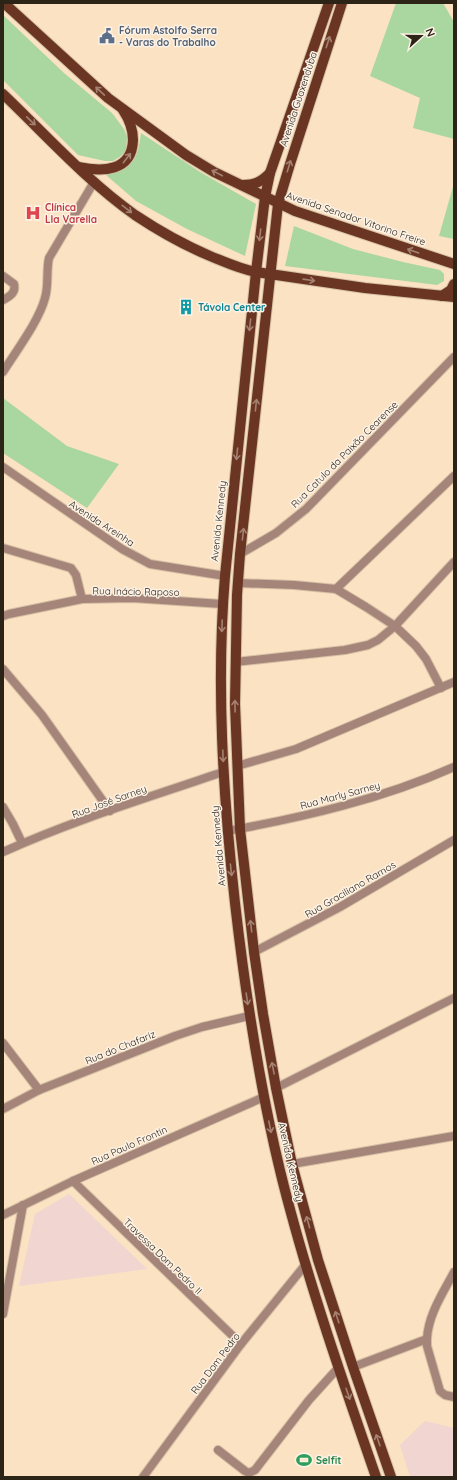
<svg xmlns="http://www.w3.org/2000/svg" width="457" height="1480" viewBox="0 0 457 1480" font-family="Quicksand,sans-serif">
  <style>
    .education { fill: #f0d5d1 }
    .green { fill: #aad6a0 }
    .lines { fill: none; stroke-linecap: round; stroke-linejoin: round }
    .minor-casing { stroke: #d6c0a4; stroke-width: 10 }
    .tertiary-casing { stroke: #d6c0a4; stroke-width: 10 }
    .primary-casing { stroke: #d6c0a4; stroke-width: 12 }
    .minor { stroke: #a5857a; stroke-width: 8 }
    .tertiary { stroke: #a5857a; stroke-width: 8 }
    .primary { stroke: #6a3523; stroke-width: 10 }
    .oneway { stroke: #a48171 }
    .labels { text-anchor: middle; stroke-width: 3; stroke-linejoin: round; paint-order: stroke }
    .service-label { font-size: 10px; font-weight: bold; fill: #4e5e75; stroke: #fcf2e5; text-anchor: start }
    .street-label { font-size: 10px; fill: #2d2418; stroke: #fcf2e5 }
    .health-label { font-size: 10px; font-weight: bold; fill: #be3a42; stroke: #fcf2e5; text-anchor: start }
    .culture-label { font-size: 10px; font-weight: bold; fill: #0d838f; stroke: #fcf2e5; text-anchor: start }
    .leisure-label { font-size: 10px; font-weight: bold; fill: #27864d; stroke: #fcf2e5; text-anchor: start }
  </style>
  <rect width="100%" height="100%" fill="#fbe2c3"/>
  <g class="education">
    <path d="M69 1194 147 1269 19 1286 35 1214Z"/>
    <path d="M425 1421 454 1428V1477H410L400 1445Z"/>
  </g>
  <g class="green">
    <path d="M396 3H443L454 22V139L413 128 420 98 370 76Z"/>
    <path d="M3 15 64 73 112 113 124 129 127 137 126 150 121 156 113 161H105L78 155 3 80Z"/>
    <path d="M141 133 200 172 256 204 245 256 187 229 136 201 106 175C133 164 137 164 141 133Z"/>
    <path d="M454 183V239L439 236Z"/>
    <path d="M294 226 353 249 403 262 440 270 444 274V281L437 285 285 266Z"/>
    <path d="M3 398 67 446 119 464 87 508 3 453Z"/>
  </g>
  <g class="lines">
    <defs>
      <g id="minor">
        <path d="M3 276 14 284C16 293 10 296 3 300"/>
        <path d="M3 372C16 351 39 321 45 298 49 285 46 271 49 258L94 182"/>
        <path d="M3 467 122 549 150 564 225 576"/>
        <path d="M3 548 71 568 76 575 82 599"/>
        <path d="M240 554 276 533 306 509 454 357"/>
        <path d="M238 583 294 585 336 589 366 607 395 626 416 646 426 659 441 688"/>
        <path d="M336 589 454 476"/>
        <path d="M235 662 345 650 368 645 378 640 395 626 454 562"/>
        <path d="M3 669 42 715 110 811"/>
        <path d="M237 766 296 749 454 682"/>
        <path d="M3 807 13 824 22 843"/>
        <path d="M227 831C305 817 382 799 454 767"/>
        <path d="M3 852C74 820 150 797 223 772"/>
        <path d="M254 952 340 907 454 840"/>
        <path d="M3 1043 39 1090"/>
        <path d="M3 1109 39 1090 175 1036 202 1027 249 1016"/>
        <path d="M292 1164 454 1136"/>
        <path d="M73 1181 241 1344"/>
        <path d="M3 1215 73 1181 264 1097"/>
        <path d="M3 1314 23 1205"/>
        <path d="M427 1339V1346L440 1391 445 1395 454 1397"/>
        <path d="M353 1367 427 1339C428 1315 443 1293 454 1272"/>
        <path d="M218 1450 245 1471 249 1473 255 1470 309 1400 338 1368"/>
        <path d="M143 1477 241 1344 306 1264"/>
      </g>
      <g id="tertiary">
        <path d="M3 616 9 614 82 599 132 598 222 604"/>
        <path d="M276 1088 454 998"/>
      </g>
      <g id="primary">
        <path d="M4 3 108 98 186 155 214 172 295 211 454 264"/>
        <path d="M329 3 270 173 265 197 256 272 225 576C216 685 223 795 235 903 247 1008 263 1112 291 1213 315 1302 346 1390 376 1477"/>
        <path d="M342 3 290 164 278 204 240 554 237 595 235 704 240 829 254 952 263 1014 276 1088 292 1164 318 1260 353 1367 391 1477"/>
        <path d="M3 94C46 135 87 181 135 215 159 231 184 245 210 256 225 262 240 269 256 272L365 288 454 297"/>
        <path d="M78 167C102 172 132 172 133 140 133 129 129 119 123 110"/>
        <path d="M242 185C255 185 261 182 270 173"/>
        <path d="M442 296 451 290 454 284"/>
      </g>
    </defs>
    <use href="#minor" class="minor-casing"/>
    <use href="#tertiary" class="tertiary-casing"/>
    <use href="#primary" class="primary-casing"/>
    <use href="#minor" class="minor"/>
    <use href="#tertiary" class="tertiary"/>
    <use href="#primary" class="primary"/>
  </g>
  <defs><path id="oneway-shaft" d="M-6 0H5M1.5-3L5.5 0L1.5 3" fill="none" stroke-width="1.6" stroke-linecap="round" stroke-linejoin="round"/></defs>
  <g class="oneway">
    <use href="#oneway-shaft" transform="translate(328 42) rotate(-72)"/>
    <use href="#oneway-shaft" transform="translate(100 91) rotate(-137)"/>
    <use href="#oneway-shaft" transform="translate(31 121) rotate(44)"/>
    <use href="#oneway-shaft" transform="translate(127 158) rotate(-52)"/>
    <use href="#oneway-shaft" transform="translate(289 166) rotate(-73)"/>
    <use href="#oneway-shaft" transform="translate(217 173) rotate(-152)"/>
    <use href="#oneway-shaft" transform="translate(127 209) rotate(38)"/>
    <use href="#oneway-shaft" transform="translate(260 235) rotate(97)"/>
    <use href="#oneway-shaft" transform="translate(413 251) rotate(-161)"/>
    <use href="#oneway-shaft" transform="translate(309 280) rotate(8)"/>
    <use href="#oneway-shaft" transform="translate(250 325) rotate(96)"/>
    <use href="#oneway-shaft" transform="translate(256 405) rotate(-84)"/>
    <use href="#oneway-shaft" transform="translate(237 454) rotate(96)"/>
    <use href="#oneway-shaft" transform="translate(243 534) rotate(-84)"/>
    <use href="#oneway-shaft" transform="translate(222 626) rotate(92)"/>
    <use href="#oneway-shaft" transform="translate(235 706) rotate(-91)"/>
    <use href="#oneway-shaft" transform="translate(223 756) rotate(88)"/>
    <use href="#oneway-shaft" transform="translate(231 870) rotate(84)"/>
    <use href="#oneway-shaft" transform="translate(251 926) rotate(-97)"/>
    <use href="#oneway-shaft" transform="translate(247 999) rotate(82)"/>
    <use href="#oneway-shaft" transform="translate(273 1068) rotate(-101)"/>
    <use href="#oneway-shaft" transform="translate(270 1127) rotate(78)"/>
    <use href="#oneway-shaft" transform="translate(308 1222) rotate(-106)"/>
    <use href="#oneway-shaft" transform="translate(337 1317) rotate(-108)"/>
    <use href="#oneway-shaft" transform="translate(348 1394) rotate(71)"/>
    <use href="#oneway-shaft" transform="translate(378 1440) rotate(-109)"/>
  </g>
  <defs>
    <symbol id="civic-bare" viewBox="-9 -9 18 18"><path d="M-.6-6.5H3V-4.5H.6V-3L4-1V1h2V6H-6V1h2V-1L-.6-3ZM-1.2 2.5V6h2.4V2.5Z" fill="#5c6f8a" stroke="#fcf2e5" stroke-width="2.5" paint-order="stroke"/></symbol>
    <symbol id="hospital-bare" viewBox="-9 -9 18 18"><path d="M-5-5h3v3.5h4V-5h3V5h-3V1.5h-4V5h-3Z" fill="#e0444e" stroke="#fcf2e5" stroke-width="2.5" paint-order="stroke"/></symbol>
    <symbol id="building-bare" viewBox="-9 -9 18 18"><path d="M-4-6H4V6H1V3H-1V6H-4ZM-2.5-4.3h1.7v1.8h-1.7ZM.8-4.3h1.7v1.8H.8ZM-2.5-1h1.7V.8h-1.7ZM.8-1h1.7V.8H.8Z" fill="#0f9aa8" stroke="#fcf2e5" stroke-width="2.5" paint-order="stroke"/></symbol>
    <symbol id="stadium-bare" viewBox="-9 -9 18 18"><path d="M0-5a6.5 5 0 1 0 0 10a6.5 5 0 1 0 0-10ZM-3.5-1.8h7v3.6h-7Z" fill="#2e9e5b" stroke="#fcf2e5" stroke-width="2.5" paint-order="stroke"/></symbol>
  </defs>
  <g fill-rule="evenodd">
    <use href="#civic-bare" x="96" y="25" width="22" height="22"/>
    <use href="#hospital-bare" x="22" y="202" width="22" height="22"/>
    <use href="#building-bare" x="175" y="296" width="22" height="22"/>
    <use href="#stadium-bare" x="293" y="1449" width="22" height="22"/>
  </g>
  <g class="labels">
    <g class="service-label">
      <text x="119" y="34">Fórum Astolfo Serra<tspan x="119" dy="12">- Varas do Trabalho</tspan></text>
    </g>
    <g class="street-label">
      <text transform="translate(298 99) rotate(-72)" y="4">Avenida Guaxenduba</text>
      <text transform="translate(356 218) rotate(19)" y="4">Avenida Senador Vitorino Freire</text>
      <text transform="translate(344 454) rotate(-45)" y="4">Rua Catulo da Paixão Cearense</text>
      <text transform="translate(218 521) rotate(-84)" y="4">Avenida Kennedy</text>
      <text transform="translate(102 523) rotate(33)" y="4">Avenida Areinha</text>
      <text transform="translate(136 591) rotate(1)" y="4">Rua Inácio Raposo</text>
      <text transform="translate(340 795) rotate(-15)" y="4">Rua Marly Sarney</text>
      <text transform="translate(109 801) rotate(-20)" y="4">Rua José Sarney</text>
      <text transform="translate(218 846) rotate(-95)" y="4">Avenida Kennedy</text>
      <text transform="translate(350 889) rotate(-30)" y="4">Rua Graciliano Ramos</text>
      <text transform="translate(120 1047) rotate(-22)" y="4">Rua do Chafariz</text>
      <text transform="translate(129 1145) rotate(-24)" y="4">Rua Paulo Frontin</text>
      <text transform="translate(291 1162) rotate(77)" y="4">Avenida Kennedy</text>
      <text transform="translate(163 1256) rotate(44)" y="4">Travessa Dom Pedro II</text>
      <text transform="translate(215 1363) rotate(-53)" y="4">Rua Dom Pedro</text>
    </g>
    <g class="health-label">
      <text x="45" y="211">Clínica<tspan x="45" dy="12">LIa Varella</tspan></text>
    </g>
    <g class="culture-label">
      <text x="198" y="311">Távola Center</text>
    </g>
    <g class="leisure-label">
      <text x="316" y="1464">Selfit</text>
    </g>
  </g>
  <rect width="457" height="1480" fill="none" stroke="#2d2418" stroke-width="8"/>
  <g transform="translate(421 36) rotate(69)" stroke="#fcf2e5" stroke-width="3" paint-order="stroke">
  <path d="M0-3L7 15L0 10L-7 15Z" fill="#2d2418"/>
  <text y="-6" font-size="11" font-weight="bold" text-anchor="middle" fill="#2d2418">N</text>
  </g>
</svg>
